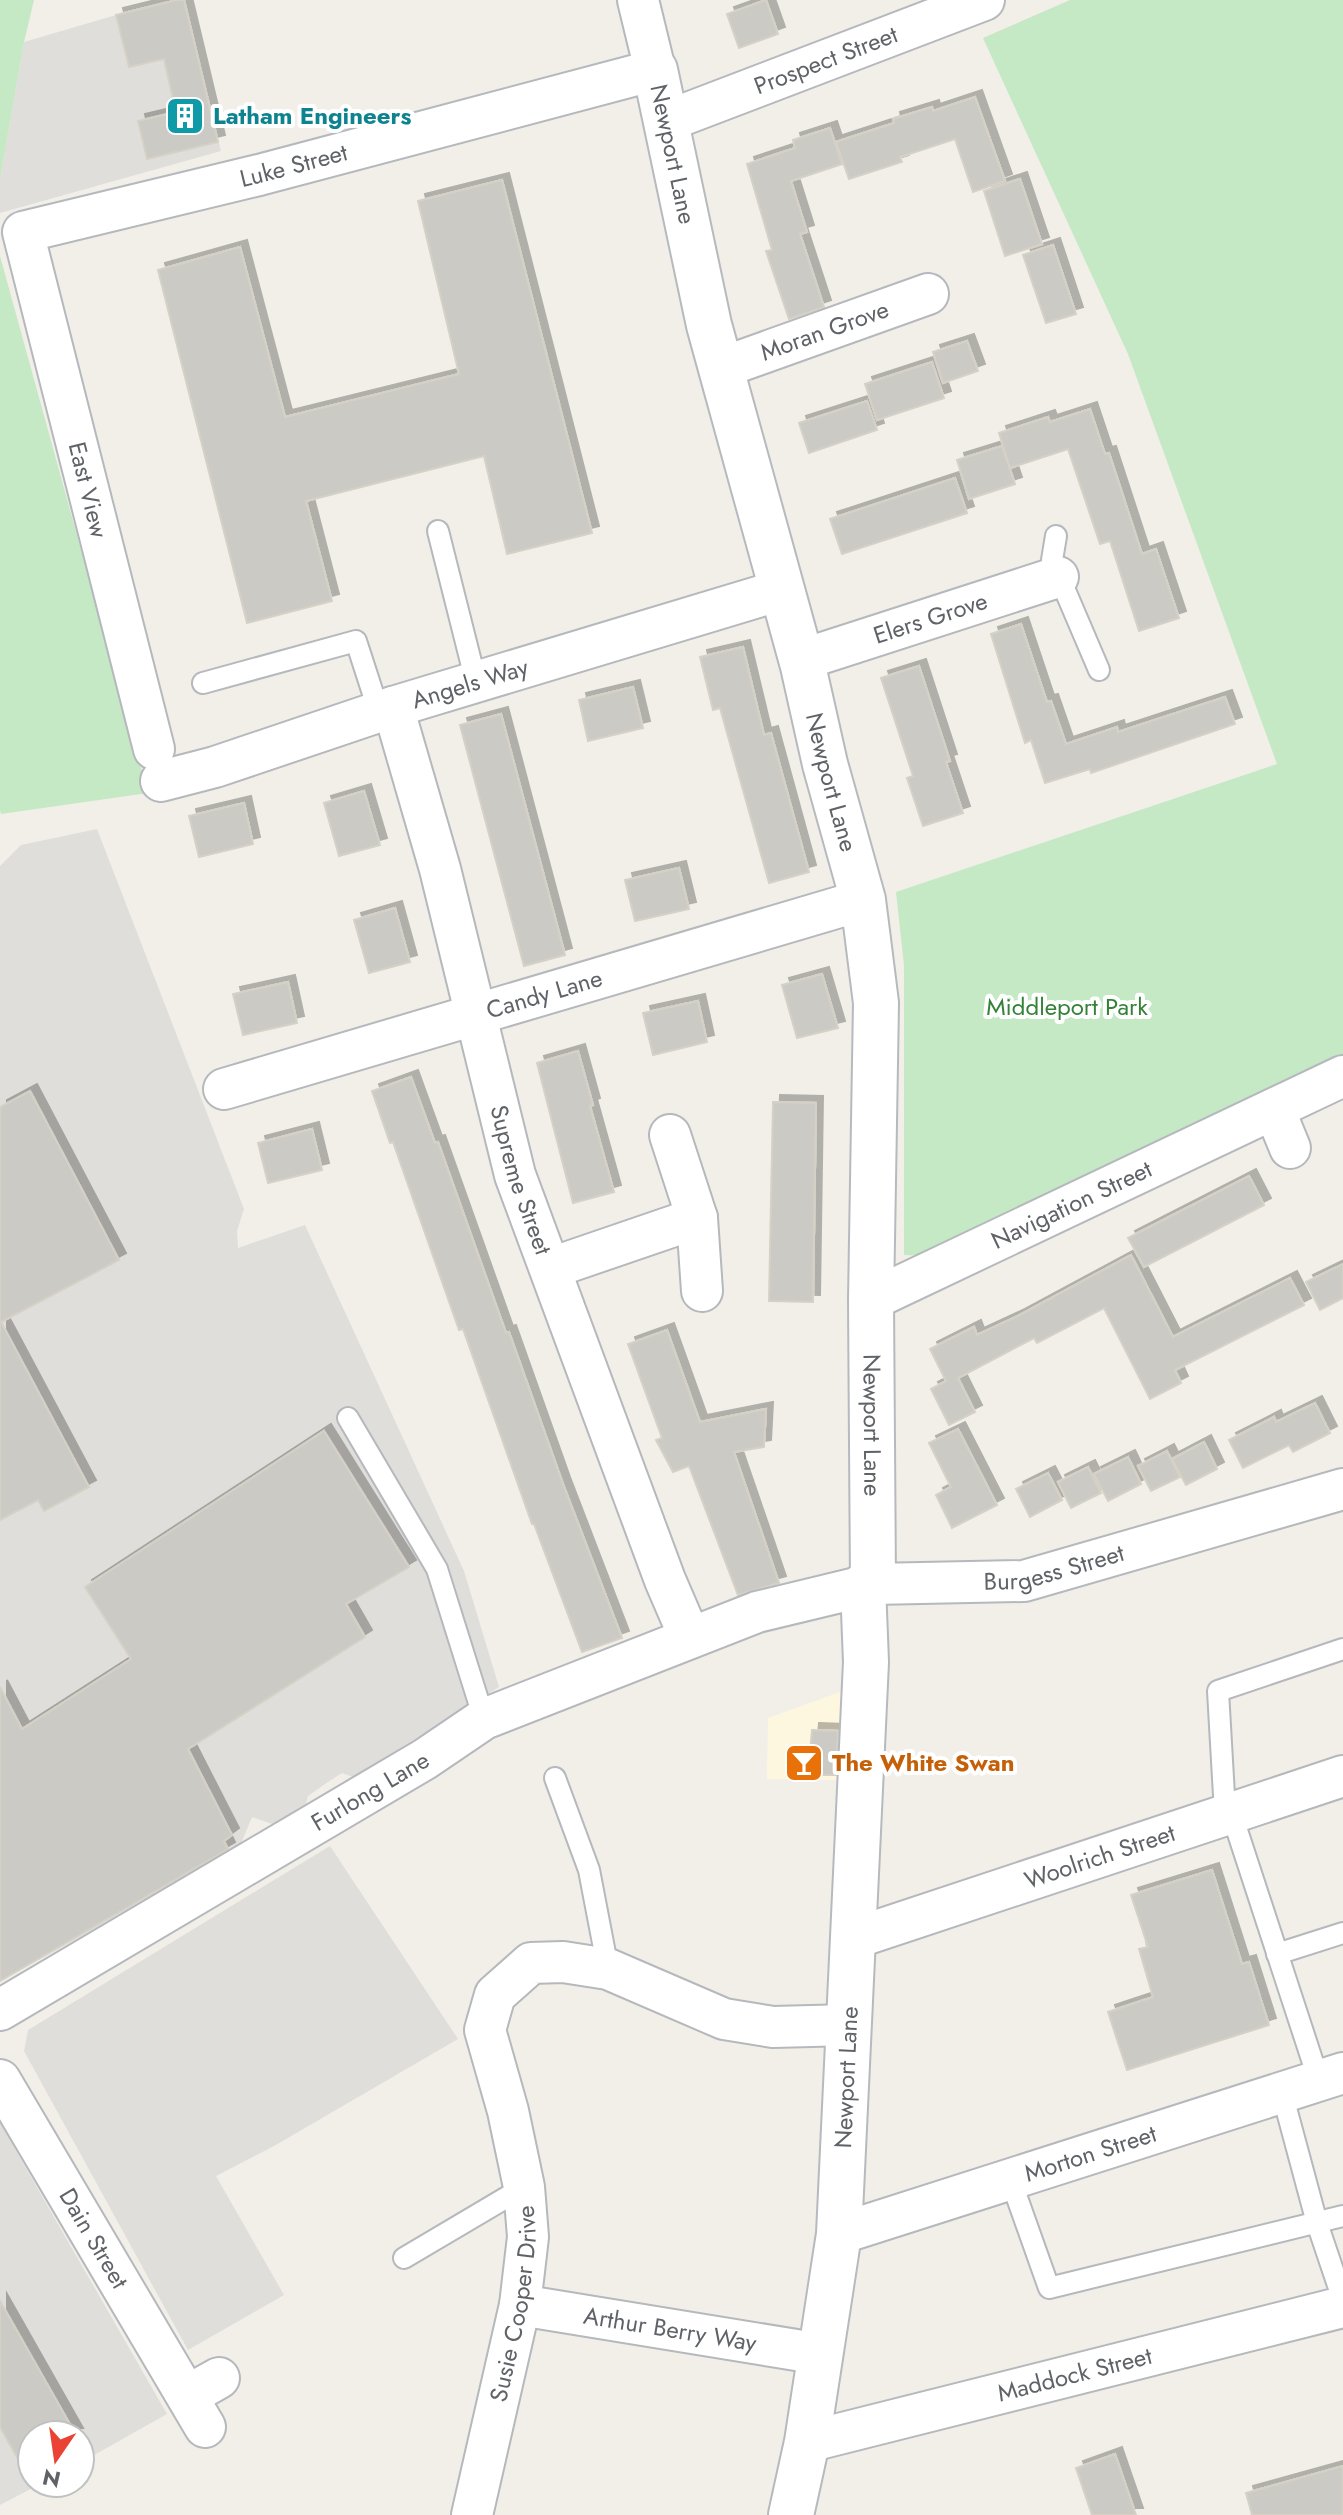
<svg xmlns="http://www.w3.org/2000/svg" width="1343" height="2515" viewBox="0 0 1343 2515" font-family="Jost,sans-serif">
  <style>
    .commercial { fill: #fef7e0 }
    .industrial { fill: #e0deda }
    .green { fill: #c5e8c5 }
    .building { fill: #cccac5; stroke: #d6d1c6; stroke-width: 2; filter: url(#shadow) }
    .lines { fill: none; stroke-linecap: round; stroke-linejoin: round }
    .lane-casing { stroke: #b5b8bc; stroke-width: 24 }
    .street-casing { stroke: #b5b8bc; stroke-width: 44 }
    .secondary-casing { stroke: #b6babf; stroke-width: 48 }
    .lane { stroke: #fff; stroke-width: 20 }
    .street { stroke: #fff; stroke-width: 40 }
    .secondary { stroke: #fff; stroke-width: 44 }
    .labels { text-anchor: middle; stroke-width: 8; stroke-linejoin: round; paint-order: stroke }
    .street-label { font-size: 24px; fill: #5f6368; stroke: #fff }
    .culture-label { font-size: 24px; font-weight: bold; fill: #0d838f; stroke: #fff; text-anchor: start }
    .park-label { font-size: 24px; fill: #348238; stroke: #fff }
    .food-label { font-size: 24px; font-weight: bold; fill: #c56008; stroke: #fff; text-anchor: start }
  </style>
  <defs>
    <filter id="shadow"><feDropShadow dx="7" dy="-7" stdDeviation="0" flood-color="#0004"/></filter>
  </defs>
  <rect width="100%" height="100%" fill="#f1efe8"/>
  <path class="commercial" d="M843 1691 839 1780 767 1779 768 1718Z"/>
  <g class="industrial">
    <path d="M177 0H184L221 151 0 213V179L24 42 116 15Z"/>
    <path d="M97 829 244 1209 237 1231 238 1248 305 1225 464 1571 499 1687 353 1777 342 1773 325 1784 308 1796 303 1815 281 1827 252 1817 238 1851 0 1981V866L21 845Z"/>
    <path d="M330 1846 458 2039 274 2146 216 2176 284 2295 188 2350 24 2051 28 2030Z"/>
    <path d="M0 2123 167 2414 80 2463V2435H32V2483H42L0 2505Z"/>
  </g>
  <g class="green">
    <path d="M0 0H34L24 42 0 179Z"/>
    <path d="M1070 0H1343V1054L928 1256 904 1255V965L896 892 1277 764 1128 354 983 38Z"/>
    <path d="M0 256 148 793 1 814 0 810Z"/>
  </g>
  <g class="building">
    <path d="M177 0H184L218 142 147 159 138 121 176 112 164 59 129 67 116 15Z"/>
    <path d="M766 0 778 34 739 48 727 14Z"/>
    <path d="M975 97 1005 181 973 192 955 139 900 157 902 162 849 179 836 142 894 123 893 119 932 107 933 111Z"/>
    <path d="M830 128 842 164 791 181 807 232 800 234 824 307 789 319 766 251 772 250 747 164 795 148 793 140Z"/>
    <path d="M1020 179 1042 244 1005 256 984 191Z"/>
    <path d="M502 180 592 533 507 554 484 456 306 501 332 601 247 623 158 270 240 247 285 417 459 374 418 201Z"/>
    <path d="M1053 245 1076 314 1046 323 1023 255Z"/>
    <path d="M967 341 978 371 943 383 933 352Z"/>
    <path d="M932 362 944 398 877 420 865 384Z"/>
    <path d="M867 401 877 430 809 453 799 423Z"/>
    <path d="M1090 409 1105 454 1109 453 1142 554 1156 549 1179 618 1139 631 1110 541 1100 544 1068 449 1010 468 999 433 1048 417 1050 422Z"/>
    <path d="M1002 446 1015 484 969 499 957 460Z"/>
    <path d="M955 478 967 513 842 554 830 519Z"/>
    <path d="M1021 624 1047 702 1051 701 1066 744 1117 727 1118 732 1225 697 1235 724 1091 773 1090 769 1045 783 1031 740 1025 743 991 634Z"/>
    <path d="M743 647 764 735 771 733 809 872 769 883 720 708 713 710 700 657Z"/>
    <path d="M919 666 950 761 946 762 963 813 923 826 907 778 913 776 881 678Z"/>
    <path d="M633 687 643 728 588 741 579 700Z"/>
    <path d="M501 714 565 955 524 966 460 725Z"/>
    <path d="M364 791 380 845 339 856 324 803Z"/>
    <path d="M244 803 253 844 199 857 189 816Z"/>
    <path d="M679 868 689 909 635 921 625 880Z"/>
    <path d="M395 908 410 962 369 973 354 920Z"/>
    <path d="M822 974 838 1028 797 1038 782 985Z"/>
    <path d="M288 982 297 1023 243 1035 233 994Z"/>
    <path d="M698 1001 707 1042 653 1055 643 1013Z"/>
    <path d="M578 1051 593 1105 590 1106 614 1192 573 1203 537 1063Z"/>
    <path d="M411 1077 435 1143 438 1142 506 1333 509 1332 563 1484 622 1638 582 1652 534 1524H532L463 1329 459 1330 393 1142 390 1143 372 1091Z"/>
    <path d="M30 1091 119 1260 1 1322 89 1487 44 1511 38 1500 0 1520V1107Z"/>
    <path d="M773 1102 816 1103 813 1302 769 1301Z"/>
    <path d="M312 1129 322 1170 268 1183 258 1143Z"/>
    <path d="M1249 1176 1264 1205 1144 1267 1128 1238Z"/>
    <path d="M1131 1255 1173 1337 1290 1278 1304 1305 1175 1370 1181 1383 1150 1399 1104 1308 1037 1343 1034 1338 958 1378 975 1412 949 1425 931 1389 946 1381 930 1349 974 1327 977 1335 1018 1316Z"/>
    <path d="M1343 1264V1298L1320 1310 1306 1282Z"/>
    <path d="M667 1330 700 1422 766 1409 764 1447 734 1452 779 1583 738 1595 689 1466 673 1472 656 1440 662 1438 628 1344Z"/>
    <path d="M1315 1403 1330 1433 1293 1452 1289 1445 1243 1468 1229 1440 1274 1417 1276 1422Z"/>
    <path d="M958 1429 997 1505 952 1528 936 1495 951 1487 929 1443Z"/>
    <path d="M324 1431 409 1567 346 1604 365 1637 188 1749 232 1835 224 1841 228 1849 0 1981V1687L22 1729 131 1659 85 1587Z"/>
    <path d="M1204 1442 1217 1469 1186 1485 1172 1459Z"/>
    <path d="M1167 1451 1180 1477 1151 1491 1138 1466Z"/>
    <path d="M1128 1457 1141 1484 1108 1501 1094 1474Z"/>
    <path d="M1088 1467 1101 1493 1071 1508 1058 1482Z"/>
    <path d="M1048 1473 1062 1500 1030 1517 1016 1489Z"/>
    <path d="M812 1730 838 1731 836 1775H808Z"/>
    <path d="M1212 1870 1242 1964 1249 1962 1269 2025 1127 2070 1108 2012 1153 1997 1139 1949 1148 1947 1131 1895Z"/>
    <path d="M0 2301 76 2435H32V2484L0 2427Z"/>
    <path d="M1115 2454 1136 2515H1092L1076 2468Z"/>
    <path d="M1343 2466V2515H1252L1246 2493Z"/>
  </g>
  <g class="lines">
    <defs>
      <g id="lane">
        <path d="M438 531 476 682"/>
        <path d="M1056 536 1052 560 1099 670"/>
        <path d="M203 683 356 641 379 712"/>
        <path d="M348 1418 437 1569 484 1719"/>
        <path d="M555 1778 589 1870 608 1969"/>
        <path d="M1231 1812 1319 2081"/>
        <path d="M1225 1813 1218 1691 1343 1649"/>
        <path d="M1277 1954 1343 1933"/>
        <path d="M1282 2093 1317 2223 1343 2300"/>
        <path d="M1010 2178 1049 2288 1343 2216"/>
        <path d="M404 2258 524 2187"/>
      </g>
      <g id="street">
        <path id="s1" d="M667 121 984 0"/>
        <path id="s2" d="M721 368 928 294"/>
        <path id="s3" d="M801 660 1058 577"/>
        <path id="s4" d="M393 707 440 869 515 1175 665 1580 690 1638"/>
        <path id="s5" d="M154 749 23 232 259 175 655 70 638 0"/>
        <path id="s6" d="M161 781 215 767 393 707 781 590"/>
        <path id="s7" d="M224 1089 863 900"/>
        <path d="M1274 1109 1290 1148"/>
        <path d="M670 1135 697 1218 702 1291"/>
        <path d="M551 1268 697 1218"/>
        <path id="s8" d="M871 1300 1343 1076"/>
        <path id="s9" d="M855 1938 1343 1776"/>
        <path id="s10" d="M0 2010 425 1759 484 1719 757 1612 873 1584 1024 1581 1343 1489"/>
        <path id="s11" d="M0 2080 205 2427"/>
        <path id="s12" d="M839 2234 1343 2073"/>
        <path id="s13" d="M520 2305 821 2354"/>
        <path d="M187 2396 219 2378"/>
        <path id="s14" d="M807 2442 1343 2307"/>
        <path id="s15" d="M472 2515 520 2305 528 2237 524 2187 508 2111 485 2030 495 1995 531 1963 563 1962 608 1969 724 2019 773 2027 850 2025"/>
      </g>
      <g id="secondary">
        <path id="s16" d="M655 70 709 325 803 666 825 764 863 900 876 1003 871 1300 873 1584"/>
        <path id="s17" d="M791 2515 807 2442 839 2234 866 1662 863 1586"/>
      </g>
    </defs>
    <use href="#lane" class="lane-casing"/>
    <use href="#street" class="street-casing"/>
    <use href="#secondary" class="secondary-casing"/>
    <use href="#lane" class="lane"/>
    <use href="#street" class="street"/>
    <use href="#secondary" class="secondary"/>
  </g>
  <defs>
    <symbol id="building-square" viewBox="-11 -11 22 22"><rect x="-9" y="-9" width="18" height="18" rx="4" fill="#0f9aa8" stroke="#fff"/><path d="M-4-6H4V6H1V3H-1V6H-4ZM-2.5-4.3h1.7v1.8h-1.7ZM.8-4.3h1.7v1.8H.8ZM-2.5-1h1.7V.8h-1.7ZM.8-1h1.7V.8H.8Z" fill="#fff"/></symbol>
    <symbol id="bar-square" viewBox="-11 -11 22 22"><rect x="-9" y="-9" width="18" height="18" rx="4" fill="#e8710a" stroke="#fff"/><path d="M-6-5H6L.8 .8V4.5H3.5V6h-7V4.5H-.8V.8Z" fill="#fff"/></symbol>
  </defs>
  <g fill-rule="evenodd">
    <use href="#building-square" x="163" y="94" width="44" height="44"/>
    <use href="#bar-square" x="782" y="1741" width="44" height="44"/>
  </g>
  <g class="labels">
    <g class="street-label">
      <text dy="8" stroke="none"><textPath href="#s1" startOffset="170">Prospect Street</textPath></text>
      <text dy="8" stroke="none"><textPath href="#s16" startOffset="86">Newport Lane</textPath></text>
      <text dy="8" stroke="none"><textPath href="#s5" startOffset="812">Luke Street</textPath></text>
      <text dy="8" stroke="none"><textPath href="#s2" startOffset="110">Moran Grove</textPath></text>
      <text transform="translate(88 490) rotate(76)" y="8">East View</text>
      <text dy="8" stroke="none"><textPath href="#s3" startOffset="136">Elers Grove</textPath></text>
      <text dy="8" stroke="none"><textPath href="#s6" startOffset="324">Angels Way</textPath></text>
      <text dy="8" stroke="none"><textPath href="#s16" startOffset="734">Newport Lane</textPath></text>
      <text dy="8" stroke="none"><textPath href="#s7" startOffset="334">Candy Lane</textPath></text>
      <text dy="8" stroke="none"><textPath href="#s4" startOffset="490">Supreme Street</textPath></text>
      <text dy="8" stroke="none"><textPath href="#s8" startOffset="222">Navigation Street</textPath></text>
      <text dy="8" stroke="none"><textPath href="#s16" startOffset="1382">Newport Lane</textPath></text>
      <text dy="8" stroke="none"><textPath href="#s10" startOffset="1160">Burgess Street</textPath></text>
      <text dy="8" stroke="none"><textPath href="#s10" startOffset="430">Furlong Lane</textPath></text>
      <text dy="8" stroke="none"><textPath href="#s9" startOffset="258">Woolrich Street</textPath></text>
      <text dy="8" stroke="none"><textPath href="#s17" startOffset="442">Newport Lane</textPath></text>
      <text dy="8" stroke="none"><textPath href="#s12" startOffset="264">Morton Street</textPath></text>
      <text dy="8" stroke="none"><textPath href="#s11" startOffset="184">Dain Street</textPath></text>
      <text dy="8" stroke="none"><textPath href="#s15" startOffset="216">Susie Cooper Drive</textPath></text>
      <text dy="8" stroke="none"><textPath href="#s13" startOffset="152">Arthur Berry Way</textPath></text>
      <text dy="8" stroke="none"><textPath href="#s14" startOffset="276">Maddock Street</textPath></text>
    </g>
    <g class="culture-label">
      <text x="213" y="124">Latham Engineers</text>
    </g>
    <g class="park-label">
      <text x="1067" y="1015">Middleport Park</text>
    </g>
    <g class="food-label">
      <text x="832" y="1771">The White Swan</text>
    </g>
  </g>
  <g transform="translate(56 2459) rotate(193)"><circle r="38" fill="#ffffff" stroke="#bfc1c3" stroke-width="2"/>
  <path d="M0-6L14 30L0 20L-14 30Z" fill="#ea4335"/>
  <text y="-12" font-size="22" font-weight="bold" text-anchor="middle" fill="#5f6368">N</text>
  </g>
</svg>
